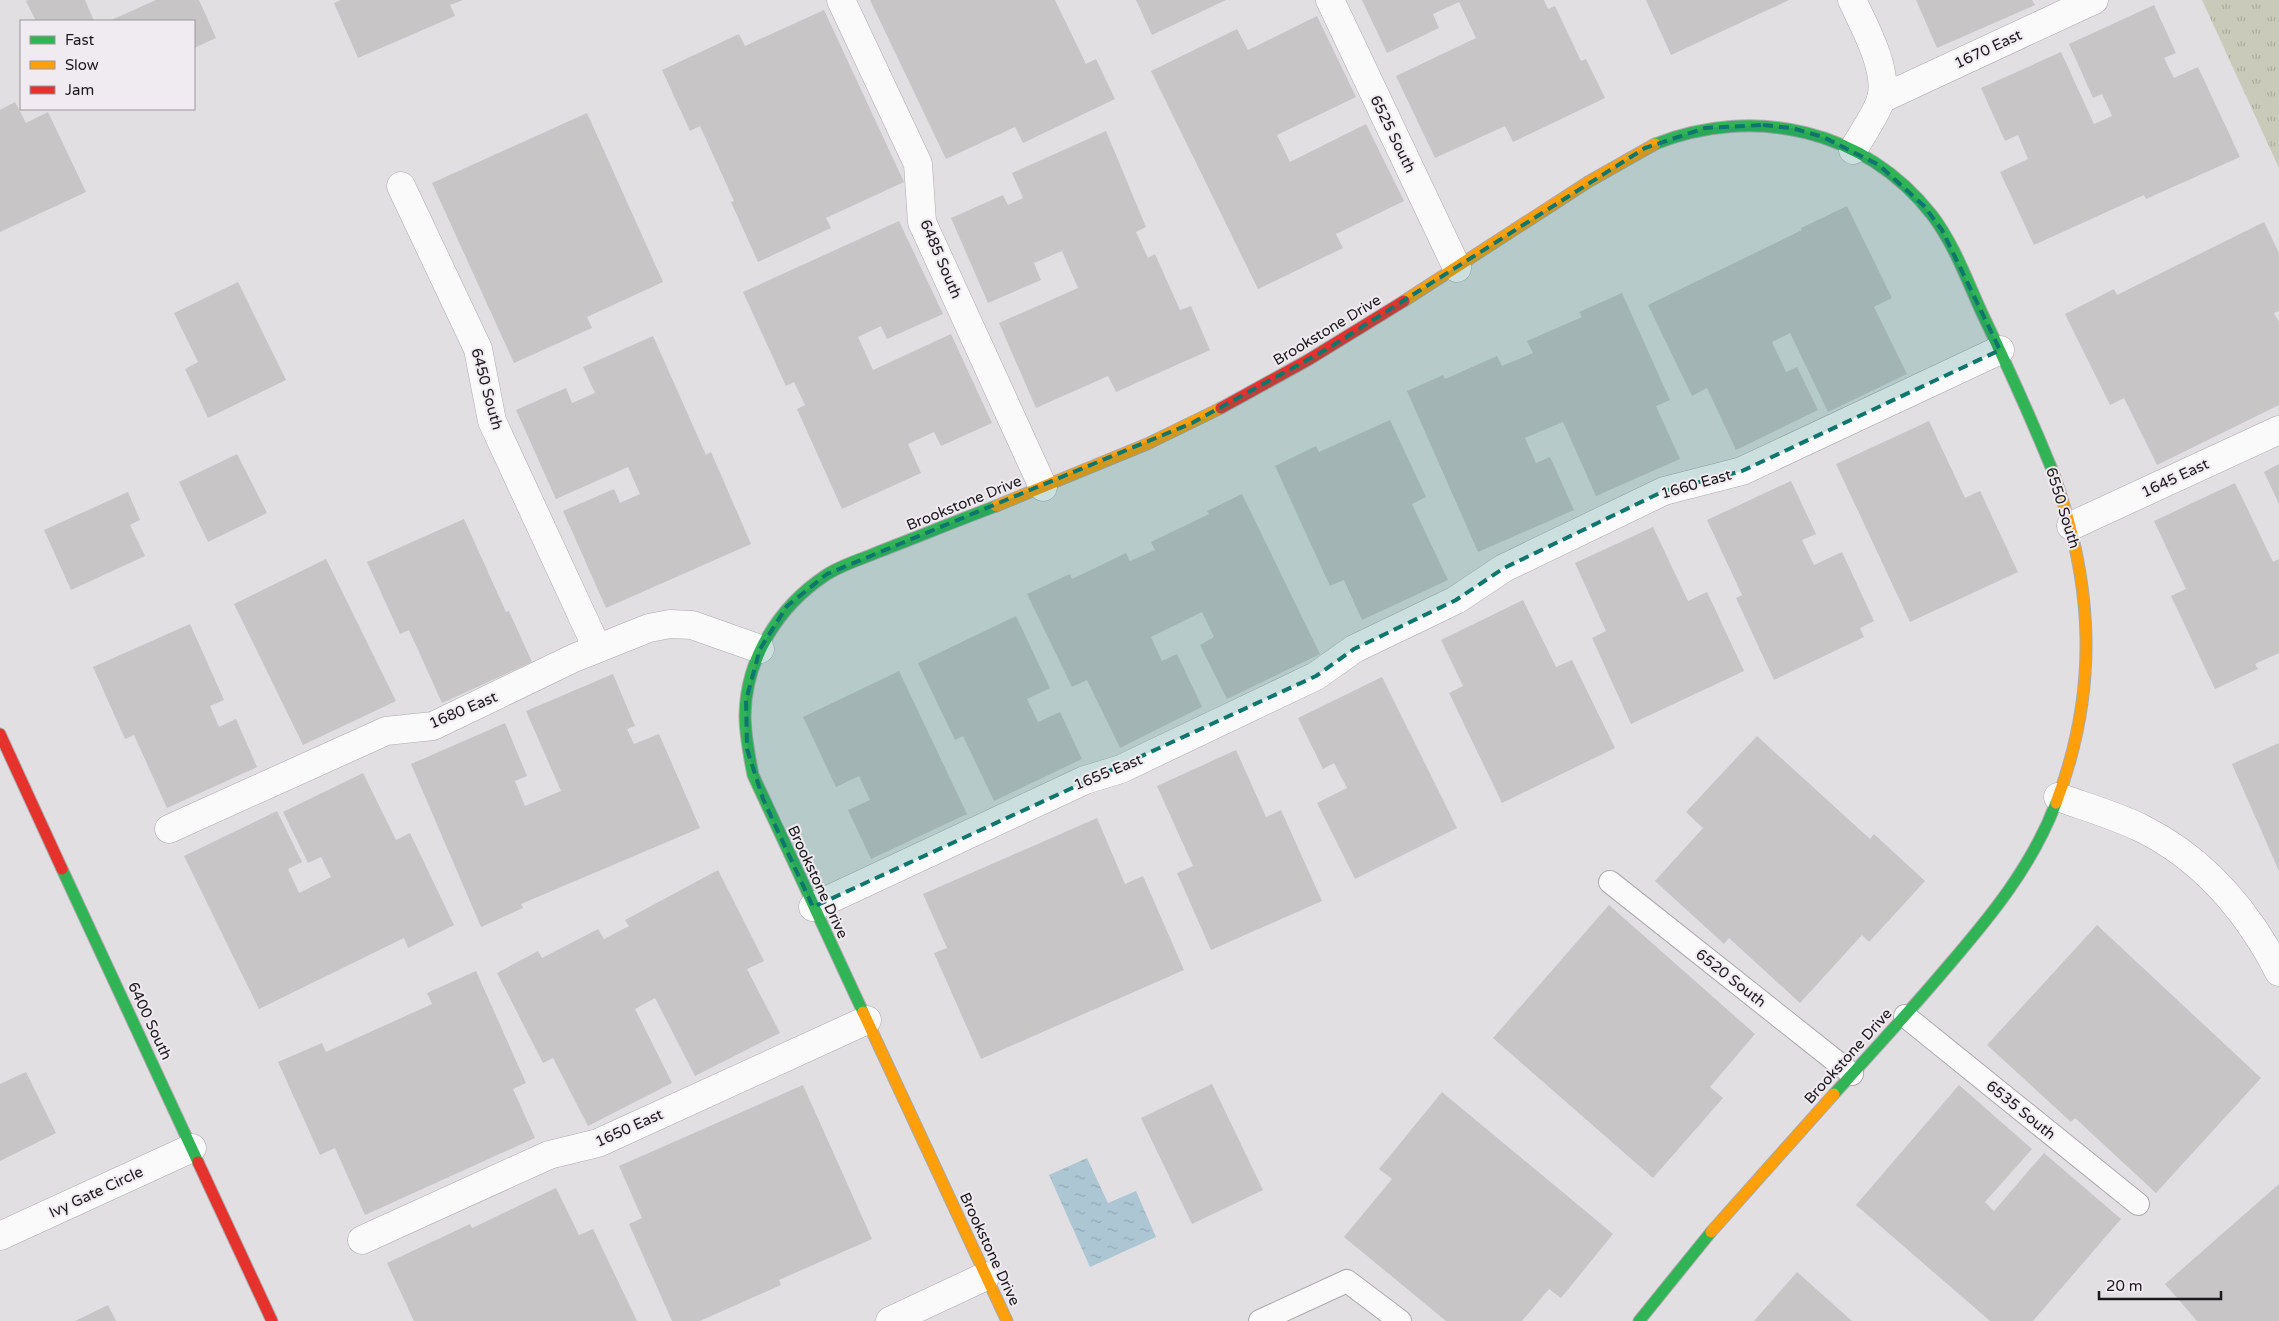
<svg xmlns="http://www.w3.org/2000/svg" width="2279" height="1321" viewBox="0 0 2279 1321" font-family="'Varela Round',sans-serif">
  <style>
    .grass { fill: url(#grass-tufts) }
    .water { fill: url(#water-ripples) }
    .building { fill: #c7c5c6 }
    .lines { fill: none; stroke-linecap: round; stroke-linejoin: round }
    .lane-casing { stroke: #abaaac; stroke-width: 24 }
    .street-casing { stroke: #abaaac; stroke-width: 29 }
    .fast-casing { stroke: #abaaac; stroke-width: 13 }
    .slow-casing { stroke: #abaaac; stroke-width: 13 }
    .jam-casing { stroke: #abaaac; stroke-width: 13 }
    .lane { stroke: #fafafb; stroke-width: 22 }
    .street { stroke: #fafafb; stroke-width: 28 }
    .fast { stroke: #30b455; stroke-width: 11 }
    .slow { stroke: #ff9f0a; stroke-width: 11 }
    .jam { stroke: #e5322d; stroke-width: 11 }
    .marked { fill: #0f766e; fill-opacity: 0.2; stroke: #0f766e; stroke-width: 4; stroke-dasharray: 10 6; stroke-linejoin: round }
    .labels { text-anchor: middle; stroke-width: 4; stroke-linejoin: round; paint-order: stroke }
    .street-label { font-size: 15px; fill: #1b191b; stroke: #efebf0 }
  </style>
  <defs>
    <pattern id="grass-tufts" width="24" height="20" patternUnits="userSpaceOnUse" patternTransform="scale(1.25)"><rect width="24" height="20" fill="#c9cab9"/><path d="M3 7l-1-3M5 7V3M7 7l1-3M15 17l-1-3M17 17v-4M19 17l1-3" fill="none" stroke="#acad9e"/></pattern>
    <pattern id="water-ripples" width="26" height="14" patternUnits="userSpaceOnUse" patternTransform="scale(1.25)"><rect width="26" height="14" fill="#acc6d4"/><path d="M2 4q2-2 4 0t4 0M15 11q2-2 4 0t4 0" fill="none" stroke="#93aab5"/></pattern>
  </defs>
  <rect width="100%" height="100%" fill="#e1dfe2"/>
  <path class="grass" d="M2202 0H2279V168Z"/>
  <path class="water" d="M1087 1158 1108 1203 1136 1191 1156 1237 1090 1267 1049 1175Z"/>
  <g class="building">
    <path d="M28 0H85L94 21H36L26 1Z"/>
    <path d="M156 0H199L216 38 194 48V21H109Z"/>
    <path d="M341 0H463L450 5 455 16 358 58 334 3Z"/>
    <path d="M870 0H1055L1086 64 1096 59 1115 99 1023 143 1015 127 946 159Z"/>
    <path d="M1136 0H1226L1152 35Z"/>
    <path d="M1362 0H1544L1548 9 1555 6 1581 61 1586 59 1605 98 1513 142 1505 126 1435 158 1396 76 1476 38 1459 2 1433 14 1439 28 1387 53Z"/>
    <path d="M1646 0H1789L1671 55Z"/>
    <path d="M1916 0H2032L2035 5 1937 48Z"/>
    <path d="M2154 5 2176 53 2164 58 2174 78 2198 67 2240 157 2146 199 2144 195 2034 245 2000 172 2028 159 2018 135 2005 141 1981 88 2061 52 2094 124 2112 116 2102 94 2093 98 2069 44Z"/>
    <path d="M824 10 904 182 826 218 831 228 758 262 731 202 734 201 700 126 690 131 662 70 739 34 745 46Z"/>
    <path d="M1317 16 1356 97 1277 135 1290 162 1366 124 1404 201 1336 234 1343 248 1258 289 1151 71 1237 29 1248 50Z"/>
    <path d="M15 102 26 123 48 112 86 192 0 232V110Z"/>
    <path d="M587 113 663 282 587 317 592 328 514 363 432 183Z"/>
    <path d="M1106 131 1146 227 1136 232 1148 258 1155 254 1180 310 1191 306 1210 350 1116 392 1108 376 1036 408 999 323 1078 288 1062 251 1034 263 1041 280 988 303 951 218 1003 195 1008 205 1023 198 1012 173Z"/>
    <path d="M1847 206 1892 298 1874 307 1907 374 1828 412 1790 333 1772 342 1786 372 1797 367 1818 410 1736 450 1707 388 1692 396 1648 305 1802 230 1801 228Z"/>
    <path d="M899 221 943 314 887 339 881 326 858 337 873 370 951 334 992 423 941 446 934 432 908 444 921 473 842 509 797 409 805 405 794 382 786 386 743 292Z"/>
    <path d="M2264 222 2279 253V311L2274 313 2279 322V405L2157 465 2124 398 2110 405 2065 314 2114 289 2117 295Z"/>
    <path d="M238 282 286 380 208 418 185 369 198 362 174 313Z"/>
    <path d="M1622 293 1670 400 1656 406 1680 459 1596 496 1563 422 1525 438 1536 463 1550 457 1574 510 1478 552 1407 391 1443 375 1445 379 1497 356 1502 366 1533 353 1527 341 1582 317 1579 312Z"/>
    <path d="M653 336 706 455 711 452 751 544 606 608 563 511 614 489 620 503 640 494 628 467 556 499 516 410 566 388 572 403 595 393 583 367Z"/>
    <path d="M1390 420 1426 497 1412 504 1448 580 1362 620 1344 580 1330 586 1275 466 1316 446 1319 452Z"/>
    <path d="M1929 421 1965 498 1980 491 2018 572 1910 622 1836 464Z"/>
    <path d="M237 454 267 513 208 542 179 482Z"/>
    <path d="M2279 464V504L2264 472Z"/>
    <path d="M1791 481 1816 534 1802 540 1814 565 1842 552 1874 621 1860 628 1864 637 1774 680 1736 598 1742 595 1707 520Z"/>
    <path d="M2235 483 2273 562 2279 559V653L2255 664 2258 669 2215 689 2171 596 2186 589 2154 521Z"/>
    <path d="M128 492 140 520 130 525 145 556 71 590 44 530Z"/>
    <path d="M1242 494 1320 654 1227 699 1200 645 1214 637 1202 612 1151 637 1162 661 1177 654 1202 707 1120 748 1087 680 1072 687 1027 594 1070 574 1072 579 1126 553 1130 561 1155 550 1151 542 1209 514 1207 511Z"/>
    <path d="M464 519 506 612 509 611 532 662 442 703 409 630 400 634 367 562Z"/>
    <path d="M1653 527 1688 601 1707 592 1744 671 1631 724 1592 638 1606 631 1575 563Z"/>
    <path d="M326 559 396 701 303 745 234 604Z"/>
    <path d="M1523 600 1556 667 1572 660 1615 748 1502 803 1449 693 1463 686 1441 640Z"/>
    <path d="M1016 616 1050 688 1027 699 1038 722 1060 712 1082 759 994 801 963 736 955 740 918 663Z"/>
    <path d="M190 624 224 700 210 706 219 727 236 719 257 767 167 808 134 735 125 739 93 667Z"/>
    <path d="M899 671 967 814 871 859 848 810 870 800 859 776 836 787 803 717Z"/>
    <path d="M613 674 635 726 627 729 634 744 659 734 700 828 521 904 523 908 481 927 411 764 505 723 527 776 515 781 525 806 561 791 526 711Z"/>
    <path d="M1382 677 1457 828 1355 879 1317 803 1347 788 1334 763 1323 769 1298 718Z"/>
    <path d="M1757 736 1870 839 1874 834 1925 881 1869 942 1862 935 1800 1003 1729 938 1724 944 1655 881 1703 828 1686 812Z"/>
    <path d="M2279 743V871L2232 764Z"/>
    <path d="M1236 750 1266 817 1281 810 1322 901 1211 950 1177 873 1193 866 1157 786Z"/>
    <path d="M363 773 396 840 410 833 454 925 408 948 404 938 259 1009 184 856 277 811 302 862 288 869 299 893 331 877 321 857 308 863 283 812Z"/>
    <path d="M1097 818 1125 884 1143 876 1184 970 981 1059 934 953 947 948 923 894Z"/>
    <path d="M718 870 764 961 747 969 780 1033 695 1076 655 998 635 1009 672 1083 588 1126 553 1058 543 1063 497 973 538 951 542 958 598 929 604 939 629 926 625 920Z"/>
    <path d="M1609 905 1755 1034 1710 1087 1723 1098 1653 1178 1493 1038Z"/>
    <path d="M2097 925 2261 1078 2156 1193 2075 1118 2071 1122 1987 1045Z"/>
    <path d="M476 971 526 1083 513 1089 535 1138 365 1215 335 1148 320 1155 278 1062 322 1043 326 1052 432 1004 427 993Z"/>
    <path d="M26 1072 56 1133 0 1161V1084Z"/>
    <path d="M1212 1084 1263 1190 1192 1224 1141 1118Z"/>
    <path d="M803 1085 872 1239 779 1280 781 1285 700 1321H672L629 1224 642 1218 619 1166Z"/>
    <path d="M1959 1085 2032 1149 1985 1202 1994 1211 2044 1153 2121 1219 2033 1321H1990L1856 1205Z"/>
    <path d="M1442 1092 1613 1234 1561 1298 1549 1289 1522 1321H1446L1344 1237 1392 1179 1379 1169Z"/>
    <path d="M2279 1184V1321H2197L2165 1284Z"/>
    <path d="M556 1188 579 1235 593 1229 637 1321H414L387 1263 470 1224 472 1228Z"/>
    <path d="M1797 1272 1852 1321H1754Z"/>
    <path d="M108 1305 116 1321H75Z"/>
  </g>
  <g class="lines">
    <defs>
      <g id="lane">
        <path d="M1610 882 1852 1074"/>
        <path d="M1905 1016 2138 1204"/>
        <path d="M1260 1321 1347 1281 1400 1321"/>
      </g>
      <g id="street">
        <path d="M841 0 918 164 922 222 1043 487"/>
        <path d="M1330 0 1457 268"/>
        <path d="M1852 0C1864 26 1889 70 1881 99 1877 113 1861 136 1853 150"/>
        <path d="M1881 99 2094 0"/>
        <path d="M401 186 478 349 492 421 597 648"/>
        <path d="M2071 526 2279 430"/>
        <path d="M2058 797C2086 807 2114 815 2141 828 2204 859 2247 910 2279 972"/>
        <path d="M169 829 386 731 433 726 574 658 649 628 670 624 692 625 760 649"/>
        <path d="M813 907 1085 780 1121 769 1316 676 1354 649 1456 600 1504 568 1664 491 1742 471 2000 350"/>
        <path d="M0 1236 192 1148"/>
        <path d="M362 1240 549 1155 598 1143 867 1020"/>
        <path d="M890 1321 986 1276"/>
      </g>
      <g id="fast">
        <path d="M1655 144C1754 105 1865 129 1932 215 1954 244 1967 280 1982 313 2007 365 2031 418 2053 472"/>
        <path d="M62 869 198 1162"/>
        <path d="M863 1012 753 775C749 755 745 735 745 715 746 658 779 606 826 575 841 565 862 559 878 552 917 537 956 521 996 506"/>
        <path d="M1834 1094C1872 1052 1911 1010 1948 966 1991 916 2032 866 2056 803"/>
        <path d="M1639 1321 1711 1232"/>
      </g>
      <g id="slow">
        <path d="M1404 301 1588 182 1655 144"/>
        <path d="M2053 472C2094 585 2099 690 2056 803"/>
        <path d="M996 506 1147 444 1221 408"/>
        <path d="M863 1012 1007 1321"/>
        <path d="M1711 1232 1834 1094"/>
      </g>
      <g id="jam">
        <path d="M1221 408 1308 360 1404 301"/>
        <path d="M0 734 62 869"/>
        <path d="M198 1162 272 1321"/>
      </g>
    </defs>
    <use href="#lane" class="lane-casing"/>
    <use href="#street" class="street-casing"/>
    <use href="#fast" class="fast-casing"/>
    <use href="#slow" class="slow-casing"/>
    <use href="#jam" class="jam-casing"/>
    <use href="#lane" class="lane"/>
    <use href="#street" class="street"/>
    <use href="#fast" class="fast"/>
    <use href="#slow" class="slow"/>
    <use href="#jam" class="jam"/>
  </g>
  <path class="marked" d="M1763 125 1792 128 1823 137 1879 165 1924 206 1942 230 2000 350 1742 471 1664 491 1504 568 1456 600 1354 649 1316 676 813 907 763 799 747 749 746 700 760 649 787 606 827 574 1192 423 1327 349 1645 148 1705 128Z"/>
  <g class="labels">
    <g class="street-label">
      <text transform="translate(1988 49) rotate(-25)" y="5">1670 East</text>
      <text transform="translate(1393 134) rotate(64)" y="5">6525 South</text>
      <text transform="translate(941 259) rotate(67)" y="5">6485 South</text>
      <text transform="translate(1327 330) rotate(-31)" y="5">Brookstone Drive</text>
      <text transform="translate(487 389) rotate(75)" y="5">6450 South</text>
      <text transform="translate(2175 478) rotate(-25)" y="5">1645 East</text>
      <text transform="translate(1696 484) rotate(-16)" y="5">1660 East</text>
      <text transform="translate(964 503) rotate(-22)" y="5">Brookstone Drive</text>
      <text transform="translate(2063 508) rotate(73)" y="5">6550 South</text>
      <text transform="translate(463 710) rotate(-23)" y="5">1680 East</text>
      <text transform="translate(1108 772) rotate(-22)" y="5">1655 East</text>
      <text transform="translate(818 882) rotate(65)" y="5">Brookstone Drive</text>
      <text transform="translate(1731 978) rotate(38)" y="5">6520 South</text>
      <text transform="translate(150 1021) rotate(65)" y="5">6400 South</text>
      <text transform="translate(1848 1056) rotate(-48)" y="5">Brookstone Drive</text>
      <text transform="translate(2021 1110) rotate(39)" y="5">6535 South</text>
      <text transform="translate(629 1128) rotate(-24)" y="5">1650 East</text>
      <text transform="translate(96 1192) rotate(-25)" y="5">Ivy Gate Circle</text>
      <text transform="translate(990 1249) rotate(65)" y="5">Brookstone Drive</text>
    </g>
  </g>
  <rect x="20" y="20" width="175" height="90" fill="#efebf0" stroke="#9a979b"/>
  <rect x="30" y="36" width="25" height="8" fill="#30b455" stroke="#9a979b"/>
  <text x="65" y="45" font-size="15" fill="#1b191b">Fast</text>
  <rect x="30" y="61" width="25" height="8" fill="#ff9f0a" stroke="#9a979b"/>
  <text x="65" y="70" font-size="15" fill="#1b191b">Slow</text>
  <rect x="30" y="86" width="25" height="8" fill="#e5322d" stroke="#9a979b"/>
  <text x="65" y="95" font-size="15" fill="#1b191b">Jam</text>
  <path d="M2099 1291v8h122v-8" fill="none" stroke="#1b191b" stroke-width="2.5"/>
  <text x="2106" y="1291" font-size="15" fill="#1b191b" stroke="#efebf0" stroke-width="4" paint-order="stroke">20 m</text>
</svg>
